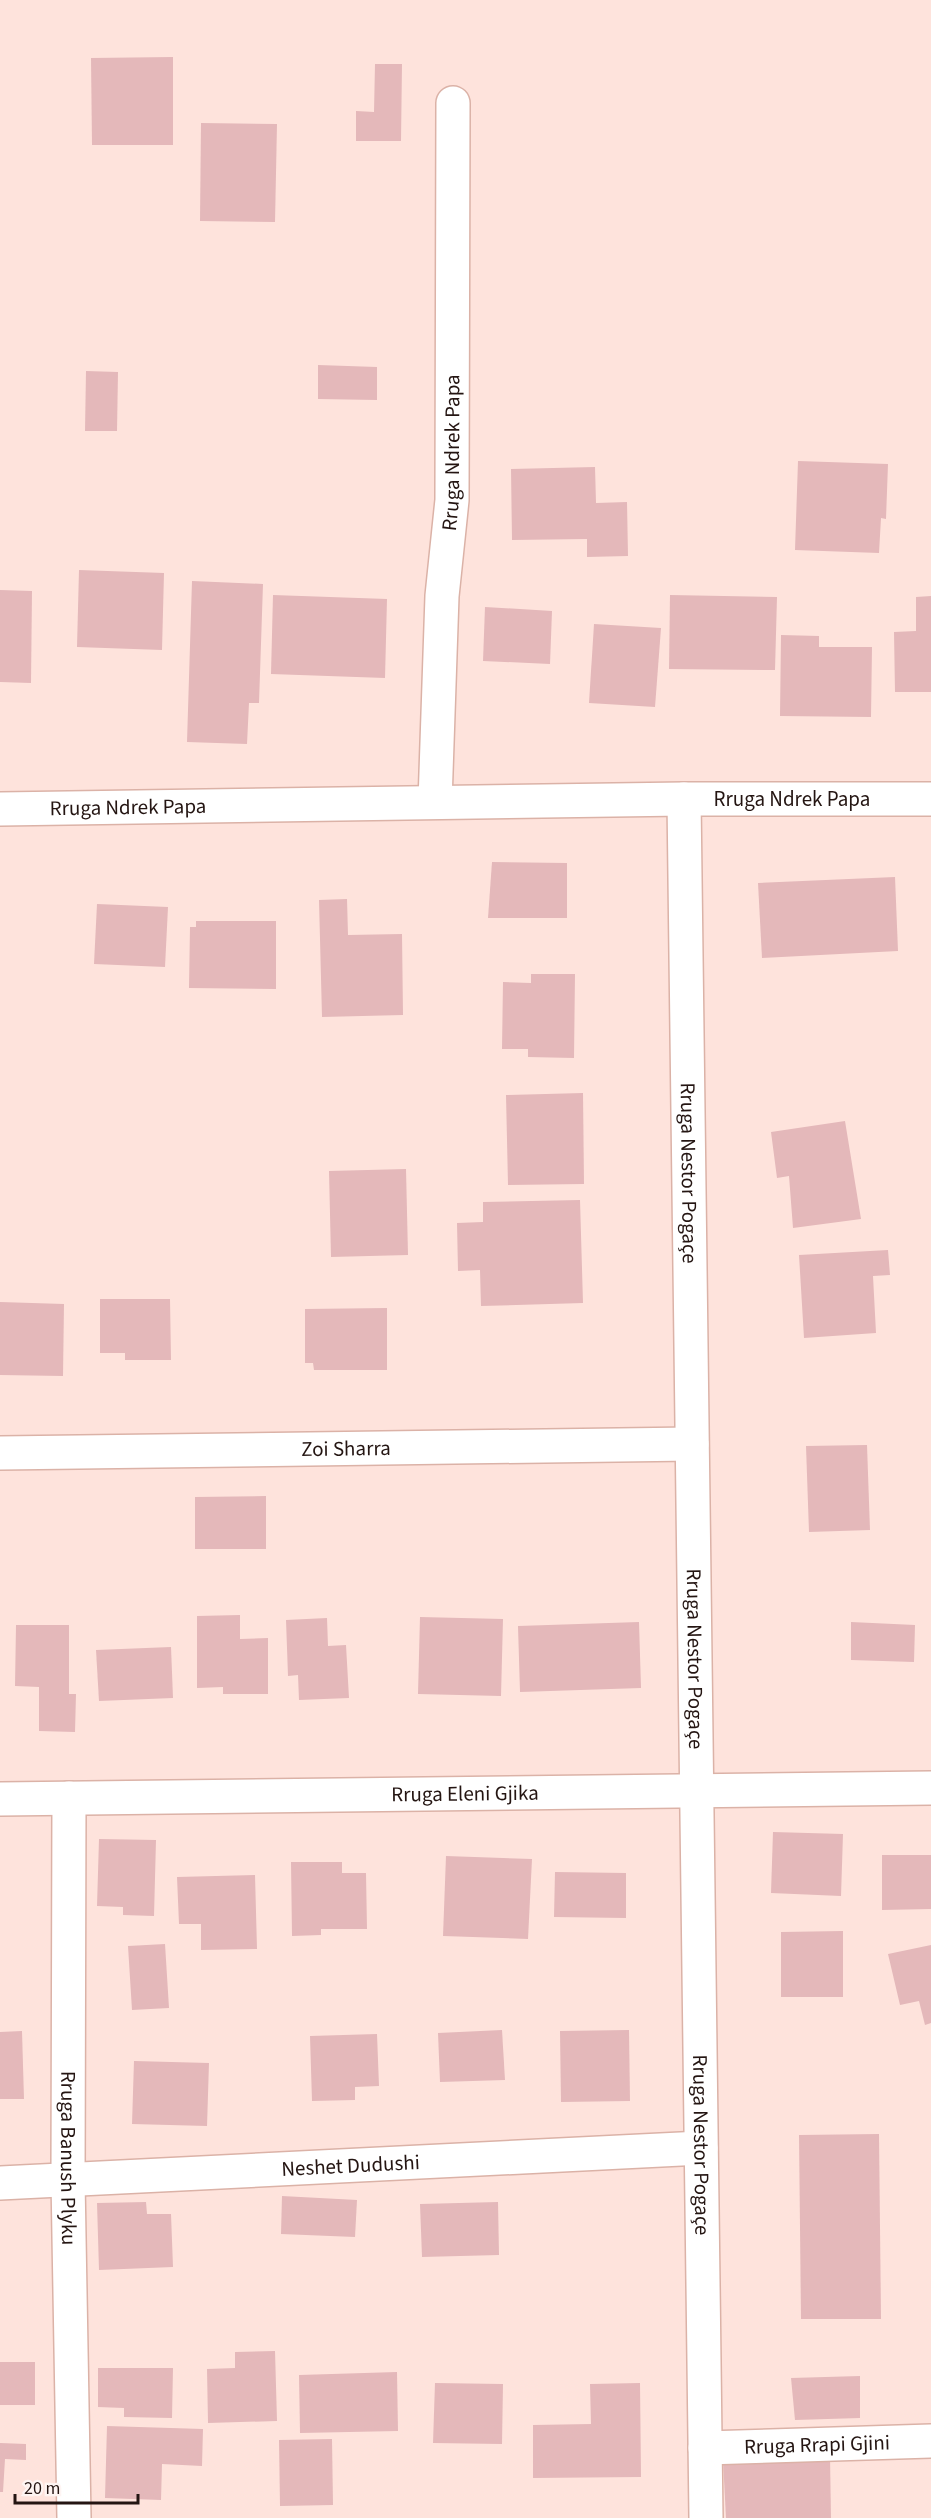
<svg xmlns="http://www.w3.org/2000/svg" width="931" height="2518" viewBox="0 0 931 2518" font-family="'Source Sans 3',sans-serif">
  <style>
    .building { fill: #e4b8ba }
    .lines { fill: none; stroke-linecap: round; stroke-linejoin: round }
    .street-casing { stroke: #dbb2a7; stroke-width: 36 }
    .secondary-casing { stroke: #dbb2a7; stroke-width: 36 }
    .street { stroke: #fff; stroke-width: 33 }
    .secondary { stroke: #fff; stroke-width: 33 }
    .labels { text-anchor: middle; stroke-width: 6; stroke-linejoin: round; paint-order: stroke }
    .street-label { font-size: 21px; fill: #241512; stroke: #fef5f3 }
  </style>
  <rect width="100%" height="100%" fill="#fee3dc"/>
  <g class="building">
    <path d="M173 57V145H92L91 58Z"/>
    <path d="M375 64H402L401 141H356V111L374 112Z"/>
    <path d="M201 123 277 124 275 222 200 221Z"/>
    <path d="M318 365 377 367V400L318 399Z"/>
    <path d="M86 371 118 372 117 431H85Z"/>
    <path d="M798 461 888 464 886 519 881 518 879 553 795 550Z"/>
    <path d="M595 467 596 503 627 502 628 556 587 557V539L512 540 511 469Z"/>
    <path d="M79 570 164 573 162 650 77 647Z"/>
    <path d="M192 581 263 584 259 703H249L247 744 187 742Z"/>
    <path d="M0 590 32 591 31 683 0 682Z"/>
    <path d="M273 595 387 599 385 678 271 674Z"/>
    <path d="M670 595 777 597 775 670 669 669Z"/>
    <path d="M931 596V692H895L894 632 916 631V597Z"/>
    <path d="M485 607 552 611 550 664 483 661Z"/>
    <path d="M594 624 661 628 655 707 589 703Z"/>
    <path d="M781 635 819 636V647H872L871 717 780 716Z"/>
    <path d="M492 862 567 863V918H488Z"/>
    <path d="M895 877 898 951 762 958 758 883Z"/>
    <path d="M347 899 348 935 402 934 403 1015 322 1017 319 900Z"/>
    <path d="M97 904 168 907 165 967 94 964Z"/>
    <path d="M196 921H276V989L189 988 190 927H196Z"/>
    <path d="M531 974H575L574 1058 528 1057V1049H502L503 982 531 983Z"/>
    <path d="M583 1093 584 1184 508 1185 506 1095Z"/>
    <path d="M845 1121 861 1219 793 1228 789 1176 777 1178 771 1132Z"/>
    <path d="M406 1169 408 1255 331 1257 329 1171Z"/>
    <path d="M580 1200 583 1303 481 1306 480 1270 458 1271 457 1223 483 1222V1202Z"/>
    <path d="M888 1250 890 1275 873 1276 876 1333 804 1338 799 1255Z"/>
    <path d="M100 1299H170L171 1360H125V1353H100Z"/>
    <path d="M0 1302 64 1304 63 1376 0 1375Z"/>
    <path d="M387 1308V1370H314L313 1363H305V1309Z"/>
    <path d="M867 1445 870 1530 809 1532 806 1446Z"/>
    <path d="M266 1496V1549H195V1497Z"/>
    <path d="M240 1615V1639L268 1638V1694H223V1687L197 1688V1616Z"/>
    <path d="M420 1617 503 1619 501 1696 418 1694Z"/>
    <path d="M327 1618 328 1646 346 1645 349 1698 299 1700 298 1675 288 1676 286 1620Z"/>
    <path d="M639 1622 641 1688 520 1692 518 1626Z"/>
    <path d="M851 1622 915 1625 914 1662 851 1660Z"/>
    <path d="M16 1625H69V1694H76L75 1732 39 1731V1687L15 1686Z"/>
    <path d="M171 1647 173 1698 99 1701 96 1650Z"/>
    <path d="M773 1832 843 1834 841 1896 771 1893Z"/>
    <path d="M99 1839 156 1840 154 1916 123 1915V1907L97 1906Z"/>
    <path d="M882 1855H931V1909L882 1910Z"/>
    <path d="M446 1856 532 1859 528 1939 443 1936Z"/>
    <path d="M291 1862H342V1873H366L367 1929H321V1935L292 1936Z"/>
    <path d="M555 1872 626 1873V1918L554 1917Z"/>
    <path d="M255 1875 257 1949 201 1950V1924H179L177 1877Z"/>
    <path d="M843 1931V1997H781V1932Z"/>
    <path d="M165 1944 169 2008 132 2010 128 1946Z"/>
    <path d="M931 1945V2023L925 2025 919 2001 900 2005 888 1954Z"/>
    <path d="M502 2030 505 2080 440 2082 438 2033Z"/>
    <path d="M629 2030 630 2101 561 2102 560 2031Z"/>
    <path d="M22 2031 24 2099H0V2032Z"/>
    <path d="M377 2034 379 2086 355 2087V2100L312 2101 310 2036Z"/>
    <path d="M134 2061 209 2063 207 2126 132 2124Z"/>
    <path d="M879 2134 881 2319H801L799 2135Z"/>
    <path d="M282 2196 357 2200 355 2237 281 2234Z"/>
    <path d="M146 2202 147 2214H171L173 2267 99 2270 97 2203Z"/>
    <path d="M498 2202 499 2255 422 2257 420 2204Z"/>
    <path d="M275 2351 277 2421 208 2423 207 2369 235 2368V2352Z"/>
    <rect x="0" y="2362" width="35" height="43"/>
    <path d="M98 2368H173L172 2418 124 2417V2408L98 2407Z"/>
    <path d="M397 2372 398 2431 300 2433 299 2375Z"/>
    <path d="M860 2376V2418L795 2420 791 2378Z"/>
    <path d="M435 2383 503 2384 502 2444 433 2443Z"/>
    <path d="M640 2383 641 2477 533 2478V2425L591 2424 590 2384Z"/>
    <path d="M107 2426 203 2429 202 2466 162 2464 161 2500 105 2498Z"/>
    <path d="M332 2439 333 2505 280 2506 279 2440Z"/>
    <path d="M0 2443 26 2444V2460L5 2459 3 2492H0Z"/>
    <path d="M830 2457 831 2518H726L723 2460Z"/>
  </g>
  <g class="lines">
    <defs>
      <g id="street">
        <path id="s1" d="M435 802 442 596 452 500 453 103"/>
        <path id="s2" d="M0 1453 692 1444"/>
        <path id="s3" d="M69 1798 68 2180 74 2518"/>
        <path id="s4" d="M0 1799 931 1788"/>
        <path id="s5" d="M0 2183 701 2148"/>
        <path id="s6" d="M705 2448 931 2441"/>
      </g>
      <g id="secondary">
        <path id="s7" d="M684 799 706 2518"/>
        <path id="s8" d="M0 809 684 799H931"/>
      </g>
    </defs>
    <use href="#street" class="street-casing"/>
    <use href="#secondary" class="secondary-casing"/>
    <use href="#street" class="street"/>
    <use href="#secondary" class="secondary"/>
  </g>
  <g class="labels">
    <g class="street-label">
      <text dy="7" stroke="none"><textPath href="#s1" startOffset="350">Rruga Ndrek Papa</textPath></text>
      <text dy="7" stroke="none"><textPath href="#s8" startOffset="792">Rruga Ndrek Papa</textPath></text>
      <text dy="7" stroke="none"><textPath href="#s8" startOffset="128">Rruga Ndrek Papa</textPath></text>
      <text dy="7" stroke="none"><textPath href="#s7" startOffset="374">Rruga Nestor Pogaçe</textPath></text>
      <text dy="7" stroke="none"><textPath href="#s2" startOffset="346">Zoi Sharra</textPath></text>
      <text dy="7" stroke="none"><textPath href="#s7" startOffset="860">Rruga Nestor Pogaçe</textPath></text>
      <text dy="7" stroke="none"><textPath href="#s4" startOffset="465">Rruga Eleni Gjika</textPath></text>
      <text dy="7" stroke="none"><textPath href="#s7" startOffset="1346">Rruga Nestor Pogaçe</textPath></text>
      <text dy="7" stroke="none"><textPath href="#s3" startOffset="360">Rruga Banush Plyku</textPath></text>
      <text dy="7" stroke="none"><textPath href="#s5" startOffset="351">Neshet Dudushi</textPath></text>
      <text dy="7" stroke="none"><textPath href="#s6" startOffset="112">Rruga Rrapi Gjini</textPath></text>
    </g>
  </g>
  <path d="M15 2494v9h123v-9" fill="none" stroke="#241512" stroke-width="3"/>
  <text x="24" y="2494" font-size="18" fill="#241512" stroke="#fef5f3" stroke-width="4.5" paint-order="stroke">20 m</text>
</svg>
